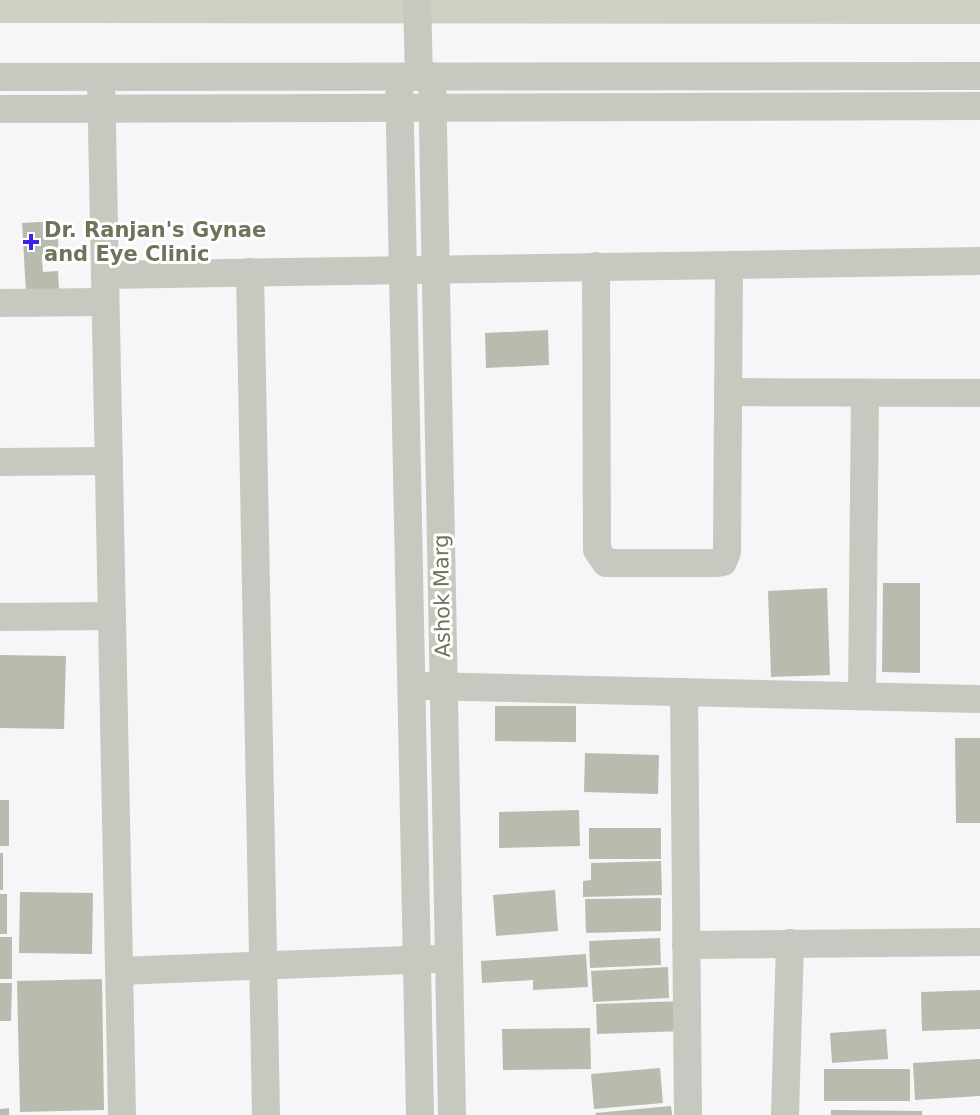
<svg xmlns="http://www.w3.org/2000/svg" width="980" height="1115" viewBox="0 0 980 1115" font-family="'DejaVu Sans',sans-serif">
  <style>
    .lines { fill: none; stroke-linecap: round; stroke-linejoin: round }
    .canal { stroke: #ced0c1; stroke-width: 24 }
    .building { fill: #b8bcae }
    .minor { stroke: #c6c9c0; stroke-width: 28 }
    .poi-dot { fill: #3825e8; stroke: #fff; stroke-width: 2 }
    .labels { text-anchor: middle; stroke-width: 6; stroke-linejoin: round; paint-order: stroke }
    .poi-label { font-size: 21px; font-weight: bold; fill: #6c7559; stroke: #fff; text-anchor: start }
    .street-label { font-size: 21px; fill: #6c7559; stroke: #fff }
  </style>
  <rect width="100%" height="100%" fill="#f7f5f8"/>
  <g class="lines">
    <path class="canal" d="M0 11 980 12"/>
  </g>
  <g class="building">
    <path d="M57 221 59 257 42 259 43 272 58 271 59 290 26 292 22 223Z"/>
    <path d="M548 330 549 365 486 368 485 333Z"/>
    <path d="M883 583H920V673L882 672Z"/>
    <path d="M827 588 830 675 771 677 768 591Z"/>
    <path d="M0 655 66 656 64 729 0 728Z"/>
    <path d="M495 706H576V742L495 741Z"/>
    <path d="M955 738H980V823H956Z"/>
    <path d="M585 753 659 755 658 794 584 792Z"/>
    <rect x="0" y="800" width="9" height="46"/>
    <path d="M579 810 580 846 499 848V812Z"/>
    <rect x="589" y="828" width="72" height="31"/>
    <rect x="0" y="853" width="3" height="37"/>
    <path d="M661 861 662 895 583 897V881L591 880V863Z"/>
    <path d="M555 890 558 931 496 936 493 895Z"/>
    <path d="M20 892 93 893 92 954 19 953Z"/>
    <rect x="0" y="894" width="7" height="40"/>
    <path d="M661 898V931L586 933 585 899Z"/>
    <rect x="0" y="937" width="12" height="42"/>
    <path d="M660 938 661 965 590 968 589 941Z"/>
    <path d="M586 954 588 987 533 990V980L482 983 481 961Z"/>
    <path d="M668 967 669 998 593 1002 591 971Z"/>
    <path d="M102 979 104 1110 20 1112 17 981Z"/>
    <path d="M0 983H12L11 1021H0Z"/>
    <path d="M980 990V1029L922 1031 921 992Z"/>
    <path d="M683 1001 684 1031 597 1034 596 1004Z"/>
    <path d="M590 1028 591 1069 503 1070 502 1029Z"/>
    <path d="M886 1029 888 1059 832 1063 830 1033Z"/>
    <path d="M980 1059V1096L915 1100 913 1063Z"/>
    <path d="M660 1068 663 1103 594 1109 591 1074Z"/>
    <rect x="824" y="1069" width="86" height="32"/>
    <path d="M671 1106 672 1115H596L595 1113Z"/>
    <path d="M9 1108V1115H0V1109Z"/>
    <path d="M831 1110 922 1111V1115H831Z"/>
  </g>
  <g class="lines">
    <g class="minor">
      <path d="M417 0 419 77"/>
      <path d="M432 76 452 1115"/>
      <path d="M0 77 980 76"/>
      <path d="M101 77 122 1115"/>
      <path d="M399 77 420 1115"/>
      <path d="M0 109 980 106"/>
      <path d="M596 266 597 550 606 563H717L723 562 727 552 729 265"/>
      <path d="M250 272 266 1115"/>
      <path d="M105 275 980 261"/>
      <path d="M0 303 105 302"/>
      <path d="M729 392 980 393"/>
      <path d="M0 462 109 461"/>
      <path d="M0 617 112 616"/>
      <path d="M424 686 977 699"/>
      <path d="M684 692 688 1115"/>
      <path d="M862 696 865 393"/>
      <path d="M686 945 980 942"/>
      <path d="M119 971 435 959"/>
      <path d="M785 1115 790 943"/>
    </g>
  </g>
  <path class="poi-dot" d="M28 233h6v6h6v6h-6v6h-6v-6h-6v-6h6z"/>
  <g class="labels">
    <g class="poi-label">
      <text x="44" y="237">Dr. Ranjan's Gynae<tspan x="44" dy="24">and Eye Clinic</tspan></text>
    </g>
    <g class="street-label">
      <text transform="translate(442 596) rotate(-91)" y="7">Ashok Marg</text>
    </g>
  </g>
</svg>
